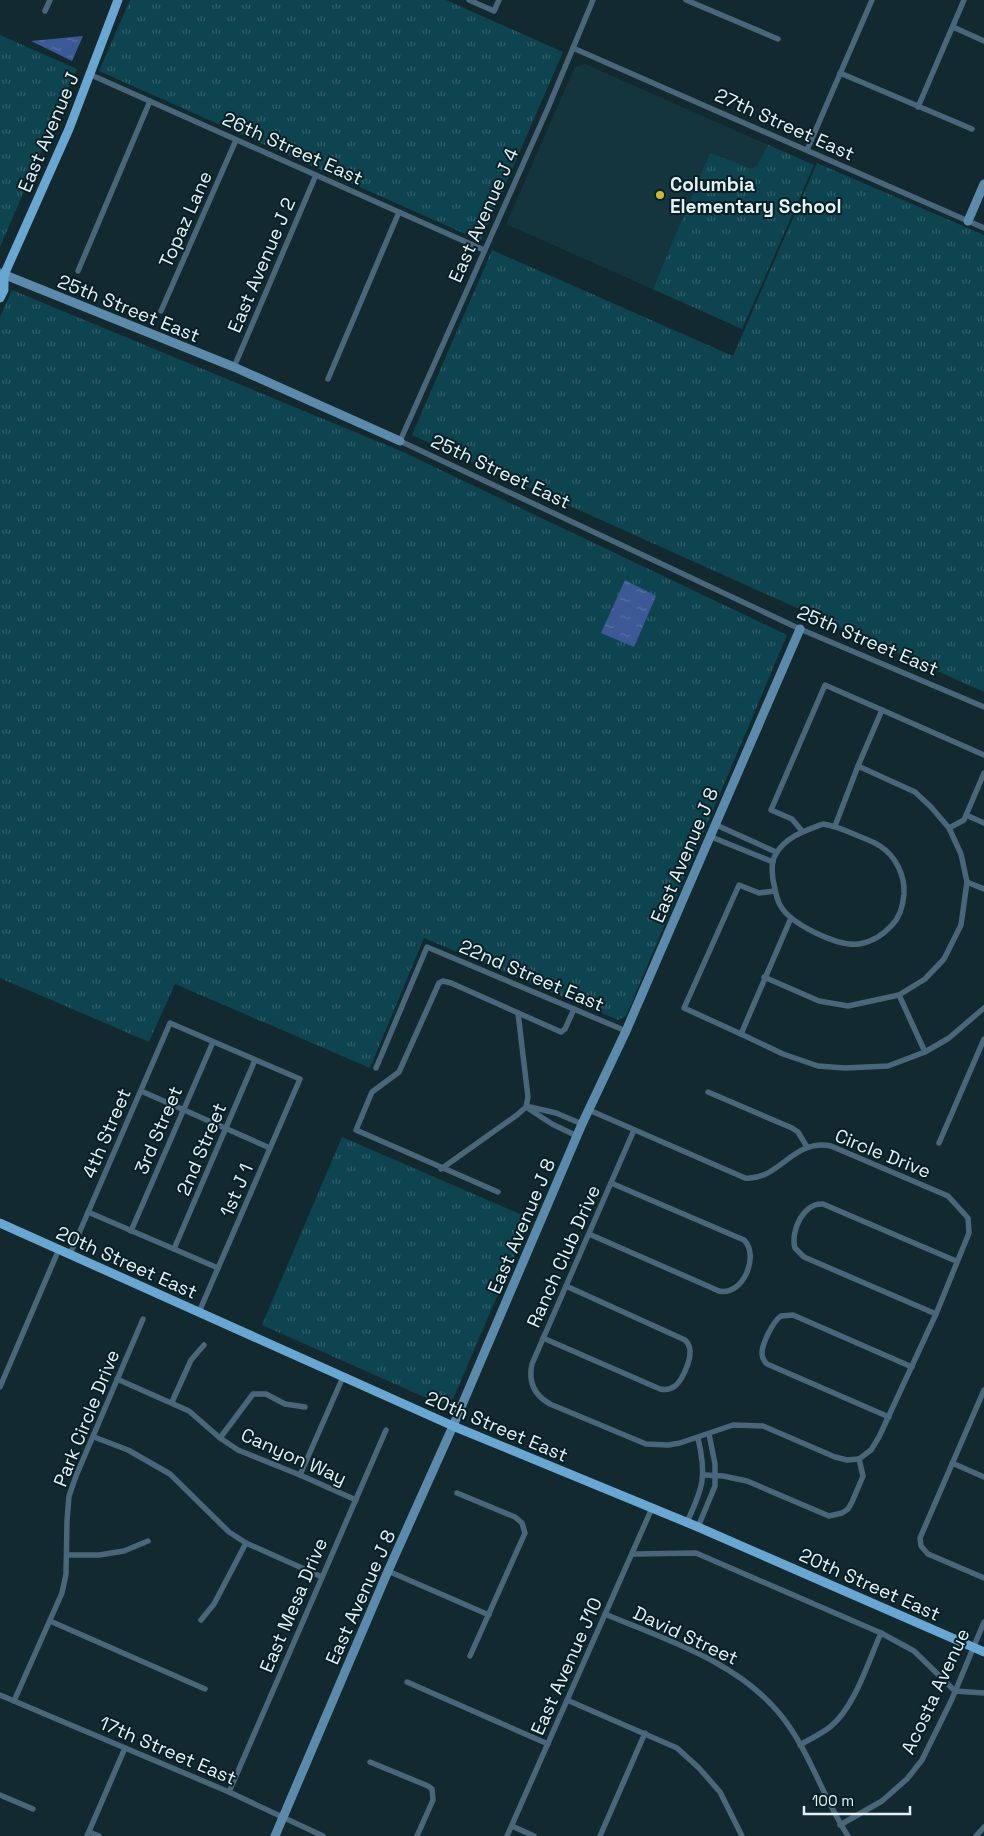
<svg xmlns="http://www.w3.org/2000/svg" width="984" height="1836" viewBox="0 0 984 1836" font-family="'Space Grotesk',sans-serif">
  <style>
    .built { fill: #14353e }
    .grass { fill: url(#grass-tufts) }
    .water { fill: url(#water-ripples) }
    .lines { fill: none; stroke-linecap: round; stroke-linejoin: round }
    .street { stroke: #49667b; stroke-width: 5.5 }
    .secondary { stroke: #5b8aab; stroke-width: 9 }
    .primary { stroke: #69a6d1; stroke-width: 9 }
    .poi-dot { fill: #cdb938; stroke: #081f25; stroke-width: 2 }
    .labels { text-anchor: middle; stroke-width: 4; stroke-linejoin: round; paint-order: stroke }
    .street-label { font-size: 19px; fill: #e4f2f6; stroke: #081f25 }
    .poi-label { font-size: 19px; font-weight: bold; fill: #e4f2f6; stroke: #081f25; text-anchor: start }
  </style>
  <defs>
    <pattern id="grass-tufts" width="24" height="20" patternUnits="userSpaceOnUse" patternTransform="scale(1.25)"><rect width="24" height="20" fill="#0e4350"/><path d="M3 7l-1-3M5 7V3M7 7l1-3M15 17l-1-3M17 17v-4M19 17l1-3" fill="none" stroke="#315f6a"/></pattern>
    <pattern id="water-ripples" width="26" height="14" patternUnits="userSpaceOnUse" patternTransform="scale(1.25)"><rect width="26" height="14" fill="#3c5996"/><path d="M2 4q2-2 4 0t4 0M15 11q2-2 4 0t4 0" fill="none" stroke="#5871a5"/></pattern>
  </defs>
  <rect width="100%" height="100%" fill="#12292f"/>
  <path class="built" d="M585 64 814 165 742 329 506 224 575 67Z"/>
  <g class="grass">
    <path d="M130 0H446L563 52 481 241 99 71Z"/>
    <path d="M0 35 77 69 0 247Z"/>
    <path d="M768 145 814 165 742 329 653 289 710 153 752 169 757 166Z"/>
    <path d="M817 163 984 235V692L412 435 492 250 733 356Z"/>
    <path d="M12 290 403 452 787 635 626 1016 618 1020 424 938 370 1068 175 984 149 1042 0 978V317Z"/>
    <path d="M342 1137 527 1217 529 1222 453 1399 440 1404 262 1325Z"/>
  </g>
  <g class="water">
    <path d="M83 36 72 61 31 41Z"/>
    <path d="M625 580 656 596 634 647 601 633Z"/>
  </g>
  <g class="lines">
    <g class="street">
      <path d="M469 0 494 11 499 0"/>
      <path d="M593 0 548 108 400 441 800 629 984 707"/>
      <path d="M686 0 778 39"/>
      <path d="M45 11 50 0"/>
      <path d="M953 27 984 41"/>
      <path d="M573 48 984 228"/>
      <path d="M840 73 972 129"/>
      <path d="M89 74 484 250"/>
      <path d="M918 107 964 0"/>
      <path d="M807 150 872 0"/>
      <path d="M78 271 150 101"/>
      <path d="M161 311 236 140"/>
      <path d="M234 367 316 175"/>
      <path d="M328 379 399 212"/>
      <path d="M858 766 882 710 984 755"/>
      <path d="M966 815 984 823"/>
      <path d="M714 824 776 852"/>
      <path d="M823 824C835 826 845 830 856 835 863 838 873 841 880 846 896 856 905 876 904 894 903 906 900 917 892 925 883 935 872 942 859 944 838 947 790 924 780 905 776 898 775 888 773 880 772 871 771 861 776 854 785 837 807 830 823 824Z"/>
      <path d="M949 828 964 820 984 773"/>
      <path d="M802 831 792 819 771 810 825 685 882 710"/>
      <path d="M709 836 773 862"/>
      <path d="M967 882 984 889"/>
      <path d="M775 891 759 893 739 885 684 1008 741 1034 791 918"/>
      <path d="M764 977 819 1001 848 1006 899 995 925 979 944 959 961 925 967 882 961 854 949 828 931 807 915 792 858 766 835 826"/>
      <path d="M899 995 925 1052 949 1038 984 1008"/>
      <path d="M741 1034 783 1054 818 1066 845 1068 888 1066 925 1052"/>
      <path d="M376 1068 427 947 626 1031"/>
      <path d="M141 1091 270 1148"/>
      <path d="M708 1092 792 1128 798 1132 807 1147"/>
      <path d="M526 1107 552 1124 577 1136"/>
      <path d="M530 1107 556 1113 582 1124"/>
      <path d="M589 1110 745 1178C779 1181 793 1138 831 1146L948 1196 968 1218 969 1233 936 1314 879 1437 871 1450 859 1459 863 1476 852 1502 848 1509 842 1513 829 1516 747 1481 723 1476 704 1475"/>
      <path d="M634 1130 532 1364C528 1382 534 1395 550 1404L646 1444 668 1445 680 1443 733 1425 763 1426 835 1457 847 1460 859 1459"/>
      <path d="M939 1143 984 1039"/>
      <path d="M441 1169 517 1115 526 1107 528 1097 518 1013"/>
      <path d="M498 1192 356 1130 372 1092 399 1072 439 983 443 981 451 983 561 1032 565 1029 574 1009"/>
      <path d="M88 1212 218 1268"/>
      <path d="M131 1231 213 1042"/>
      <path d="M589 1234 719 1291C743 1296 760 1256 744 1240L611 1183"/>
      <path d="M174 1249 255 1060"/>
      <path d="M70 1254 170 1023 300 1079 199 1312"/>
      <path d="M936 1314 804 1257 795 1248C790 1231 804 1202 823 1204L956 1261"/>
      <path d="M543 1338 660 1389C665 1390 670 1390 675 1386 682 1381 691 1360 690 1351 690 1346 688 1343 685 1340L566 1286"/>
      <path d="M117 1379 189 1411 220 1438 238 1450 300 1475 356 1500"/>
      <path d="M0 1387 59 1249"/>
      <path d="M984 1390 920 1538 921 1546 928 1554 984 1578"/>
      <path d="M172 1402 191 1360 204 1345"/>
      <path d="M889 1417 767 1364C764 1361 762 1358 762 1353 762 1344 773 1321 781 1316L793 1315 912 1367"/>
      <path d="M94 1437 128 1450 170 1474 229 1532 246 1543 322 1577"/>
      <path d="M220 1438 253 1394H266L285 1404 305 1407"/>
      <path d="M952 1463 984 1477"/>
      <path d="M300 1475 343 1377"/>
      <path d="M457 1493 515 1517 522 1523 525 1533 470 1656"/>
      <path d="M687 1522C703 1488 707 1476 698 1438"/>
      <path d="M698 1527 715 1486V1464L709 1434"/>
      <path d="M632 1554 696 1553 881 1633 914 1651 955 1691 984 1693"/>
      <path d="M67 1555H99L124 1551 148 1541"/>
      <path d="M388 1571 489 1615"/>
      <path d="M605 1614C666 1640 736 1661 779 1713 808 1747 823 1798 848 1836"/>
      <path d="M201 1620 214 1604 246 1543"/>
      <path d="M50 1621 205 1689"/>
      <path d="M407 1682 548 1744"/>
      <path d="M0 1695 229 1792 323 1836"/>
      <path d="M567 1700 677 1748 699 1768 720 1792 742 1836"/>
      <path d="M14 1701 62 1593 66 1574 67 1521 69 1496 76 1476 143 1319"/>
      <path d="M800 1745C810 1739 821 1734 830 1727 855 1707 868 1662 881 1633"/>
      <path d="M370 1762 428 1786 432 1789 433 1800 417 1836"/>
      <path d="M229 1792 386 1430"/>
      <path d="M0 1795 33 1809"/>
      <path d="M840 1825 882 1801 907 1779 922 1760 952 1699 984 1622"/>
      <path d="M512 1826 534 1836"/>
      <path d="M89 1832 99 1836"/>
      <path d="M87 1836 125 1748"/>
      <path d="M507 1836 652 1508"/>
      <path d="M600 1836 645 1733"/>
      <path d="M976 1836 984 1827"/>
    </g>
    <g class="secondary">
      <path d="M968 221 984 184"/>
      <path d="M0 273 234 367 400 441"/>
      <path d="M275 1836 388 1571 453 1426 582 1124 626 1031 800 629"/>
    </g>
    <g class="primary">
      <path d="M0 279 4 275 69 129 118 0"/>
      <path d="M0 298 4 290V275"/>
      <path d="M0 1223 453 1426 698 1527 984 1652"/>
    </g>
  </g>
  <circle class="poi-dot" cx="660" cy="195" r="5"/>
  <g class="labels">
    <g class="street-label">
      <text transform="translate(785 124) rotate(24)" y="7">27th Street East</text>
      <text transform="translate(48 132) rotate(-67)" y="7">East Avenue J</text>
      <text transform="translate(293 148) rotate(24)" y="7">26th Street East</text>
      <text transform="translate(483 215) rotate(-66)" y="7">East Avenue J 4</text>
      <text transform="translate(185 219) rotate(-66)" y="7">Topaz Lane</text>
      <text transform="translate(261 265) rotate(-67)" y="7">East Avenue J 2</text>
      <text transform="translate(129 308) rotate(22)" y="7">25th Street East</text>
      <text transform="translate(501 471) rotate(25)" y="7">25th Street East</text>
      <text transform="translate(868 640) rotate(23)" y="7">25th Street East</text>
      <text transform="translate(684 855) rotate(-67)" y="7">East Avenue J 8</text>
      <text transform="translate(532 975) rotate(23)" y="7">22nd Street East</text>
      <text transform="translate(158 1130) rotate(-67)" y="7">3rd Street</text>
      <text transform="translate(106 1133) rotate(-67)" y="7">4th Street</text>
      <text transform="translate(201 1149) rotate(-67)" y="7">2nd Street</text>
      <text transform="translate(883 1153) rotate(22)" y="7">Circle Drive</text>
      <text transform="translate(236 1190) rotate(-67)" y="7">1st J 1</text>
      <text transform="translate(521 1226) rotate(-67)" y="7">East Avenue J 8</text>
      <text transform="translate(563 1256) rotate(-66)" y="7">Ranch Club Drive</text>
      <text transform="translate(127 1262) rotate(24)" y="7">20th Street East</text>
      <text transform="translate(86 1418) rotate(-68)" y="7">Park Circle Drive</text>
      <text transform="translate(497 1426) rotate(23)" y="7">20th Street East</text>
      <text transform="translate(294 1456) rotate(24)" y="7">Canyon Way</text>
      <text transform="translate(870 1584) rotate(24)" y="7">20th Street East</text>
      <text transform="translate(360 1597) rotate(-66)" y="7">East Avenue J 8</text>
      <text transform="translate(293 1605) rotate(-67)" y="7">East Mesa Drive</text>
      <text transform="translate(686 1635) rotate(25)" y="7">David Street</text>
      <text transform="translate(566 1666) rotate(-66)" y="7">East Avenue J10</text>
      <text transform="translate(935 1691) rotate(-65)" y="7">Acosta Avenue</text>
      <text transform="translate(168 1750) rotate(23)" y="7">17th Street East</text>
    </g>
    <g class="poi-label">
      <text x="670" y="191">Columbia<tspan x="670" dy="22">Elementary School</tspan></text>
    </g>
  </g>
  <path d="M804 1806v8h106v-8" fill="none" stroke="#e4f2f6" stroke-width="2.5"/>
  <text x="812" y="1806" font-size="15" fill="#e4f2f6" stroke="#081f25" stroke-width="4" paint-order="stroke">100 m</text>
</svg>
